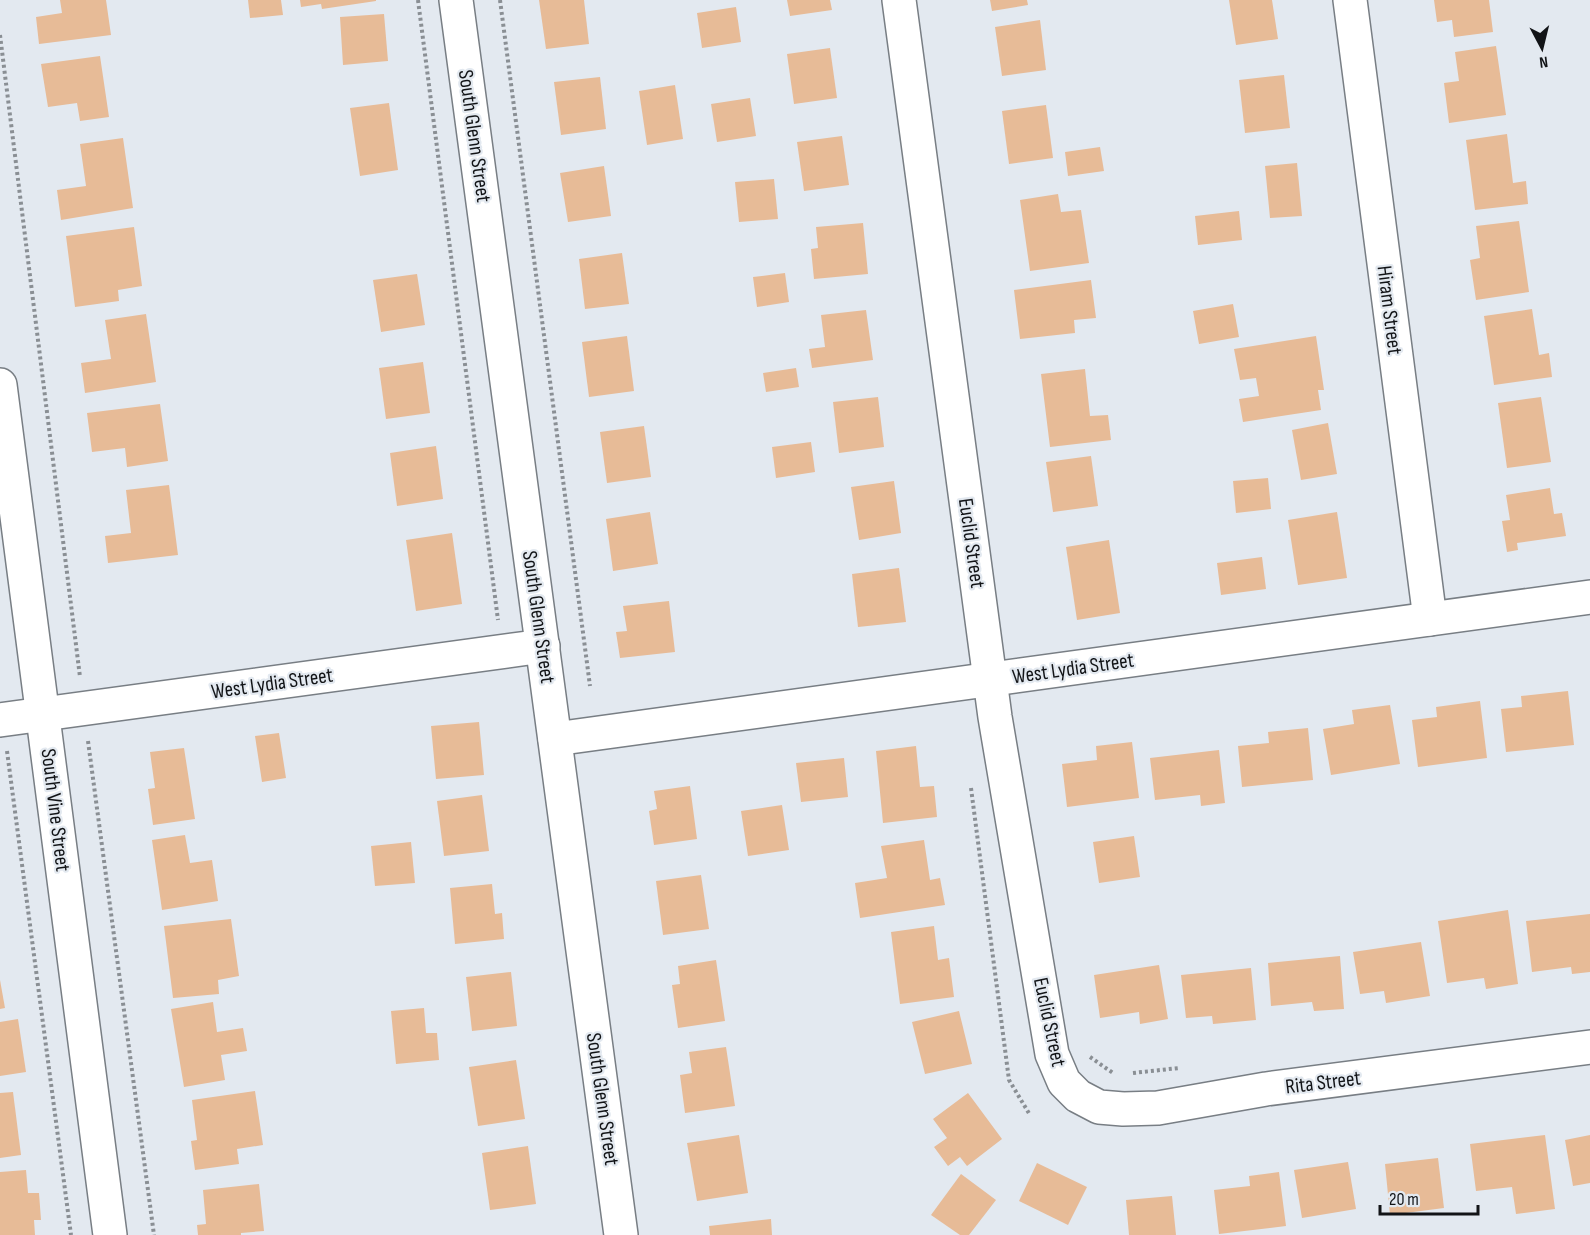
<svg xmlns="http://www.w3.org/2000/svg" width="1590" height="1235" viewBox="0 0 1590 1235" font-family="'Sofia Sans Condensed',sans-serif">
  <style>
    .building { fill: #e7bb97 }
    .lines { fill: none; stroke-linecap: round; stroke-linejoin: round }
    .minor-casing { stroke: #787e84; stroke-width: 36 }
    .path { stroke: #8a8f94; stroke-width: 4; stroke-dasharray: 3 3; stroke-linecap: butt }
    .minor { stroke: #fff; stroke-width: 33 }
    .labels { text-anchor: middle; stroke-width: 4.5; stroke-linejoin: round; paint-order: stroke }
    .street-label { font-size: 21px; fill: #121417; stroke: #e3e9f0 }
  </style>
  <rect width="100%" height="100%" fill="#e3e9f0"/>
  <g class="building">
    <path d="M60 0H106L111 35 39 44 36 17 62 13Z"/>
    <path d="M248 0H281L283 15 250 18Z"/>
    <path d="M300 0H376V1L322 9 321 4 301 7Z"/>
    <path d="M539 0H584L589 44 546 49Z"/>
    <path d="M787 0H830L832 10 790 16Z"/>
    <path d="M990 0H1027L1028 5 992 11Z"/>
    <path d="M1229 0H1272L1278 39 1236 45Z"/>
    <path d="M1434 0H1489L1493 32 1454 37 1452 20 1437 22Z"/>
    <path d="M736 7 741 42 702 48 697 13Z"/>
    <path d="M384 14 388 61 343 65 340 17Z"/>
    <path d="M1040 20 1046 70 1002 76 995 27Z"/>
    <path d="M1496 46 1506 115 1449 123 1444 83 1459 81 1455 52Z"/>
    <path d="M830 48 837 98 794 104 787 54Z"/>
    <path d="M100 56 109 117 80 121 77 103 48 107 41 64Z"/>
    <path d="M1284 75 1290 128 1245 133 1239 80Z"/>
    <path d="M600 77 606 129 561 135 554 82Z"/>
    <path d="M675 85 683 139 647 145 639 91Z"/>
    <path d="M750 98 756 136 717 142 711 104Z"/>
    <path d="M389 103 398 170 360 176 350 108Z"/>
    <path d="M1046 105 1053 158 1009 164 1002 111Z"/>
    <path d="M1507 134 1513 183 1526 181 1528 204 1475 210 1466 140Z"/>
    <path d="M842 136 849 185 804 191 797 142Z"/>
    <path d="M123 138 133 208 61 220 57 190 86 186 80 144Z"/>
    <path d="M1100 147 1104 171 1068 176 1065 152Z"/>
    <path d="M1297 163 1302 216 1270 218 1265 166Z"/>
    <path d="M604 166 611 216 568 222 560 173Z"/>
    <path d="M774 179 778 219 739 222 735 182Z"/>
    <path d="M1058 194 1061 212 1081 210 1089 263 1030 271 1020 200Z"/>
    <path d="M1239 211 1242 240 1198 245 1195 216Z"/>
    <path d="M1519 221 1529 292 1476 300 1470 260 1480 258 1476 226Z"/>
    <path d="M863 223 868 274 814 279 811 249 818 248 816 227Z"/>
    <path d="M134 227 142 286 118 290 119 301 75 307 66 236Z"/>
    <path d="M622 253 629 304 585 309 579 259Z"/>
    <path d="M785 273 789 302 757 307 753 277Z"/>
    <path d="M417 274 425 325 381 332 373 280Z"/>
    <path d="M1091 280 1096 318 1074 320 1075 333 1020 339 1014 290Z"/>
    <path d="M1233 304 1239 337 1199 344 1193 311Z"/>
    <path d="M1532 309 1539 355 1549 353 1552 377 1494 385 1484 316Z"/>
    <path d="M866 310 873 360 812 368 809 349 825 347 821 315Z"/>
    <path d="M146 314 156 382 85 393 81 363 111 359 105 320Z"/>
    <path d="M627 336 634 391 589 397 582 342Z"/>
    <path d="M1316 336 1324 390H1318L1321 410 1243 422 1239 399 1259 396 1256 378 1240 380 1234 349Z"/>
    <path d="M423 362 430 413 386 419 379 368Z"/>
    <path d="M796 368 799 387 766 392 763 373Z"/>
    <path d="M1085 369 1090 416 1108 415 1111 440 1050 447 1041 374Z"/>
    <path d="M878 397 884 447 839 453 833 402Z"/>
    <path d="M1541 397 1551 462 1507 468 1498 403Z"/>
    <path d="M160 404 168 461 127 467 125 448 92 452 87 413Z"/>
    <path d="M1328 423 1337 474 1301 480 1292 430Z"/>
    <path d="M644 426 651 477 607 483 600 432Z"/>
    <path d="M811 442 815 472 776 478 772 447Z"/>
    <path d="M436 446 443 499 397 506 390 453Z"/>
    <path d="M1091 456 1098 506 1053 512 1046 462Z"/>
    <path d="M1268 478 1271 509 1236 513 1233 481Z"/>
    <path d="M894 481 901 533 859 540 851 487Z"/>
    <path d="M169 485 178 555 108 563 105 536 131 533 126 490Z"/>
    <path d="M1550 488 1554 514 1562 513 1566 536 1517 543 1518 550 1507 552 1502 521 1510 520 1506 495Z"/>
    <path d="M650 512 658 564 613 571 606 519Z"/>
    <path d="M1337 512 1347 578 1298 585 1288 520Z"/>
    <path d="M452 533 462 604 416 611 406 540Z"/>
    <path d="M1109 540 1120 613 1077 620 1066 547Z"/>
    <path d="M1262 557 1266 589 1221 595 1217 563Z"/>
    <path d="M899 568 906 622 858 627 852 574Z"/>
    <path d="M669 601 675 652 620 658 616 632 627 631 623 606Z"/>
    <path d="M1568 691 1574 745 1506 752 1501 709 1522 707 1521 696Z"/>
    <path d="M1480 701 1487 758 1418 767 1412 720 1437 717 1436 707Z"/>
    <path d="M1390 705 1400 764 1331 775 1323 729 1354 724 1352 710Z"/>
    <path d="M479 722 484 775 436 779 431 726Z"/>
    <path d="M1308 728 1313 780 1242 787 1238 746 1269 743 1268 732Z"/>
    <path d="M279 733 286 778 262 782 255 736Z"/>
    <path d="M1132 742 1139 798 1067 807 1062 764 1097 760 1096 746Z"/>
    <path d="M916 746 920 787 934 786 937 817 883 823 876 751Z"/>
    <path d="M184 748 195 819 153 825 148 789 155 788 150 752Z"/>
    <path d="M1219 750 1225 803 1201 806 1200 795 1155 800 1150 758Z"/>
    <path d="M844 758 848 797 801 802 796 763Z"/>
    <path d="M690 786 697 839 654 845 649 811 657 809 654 791Z"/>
    <path d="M482 795 489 851 444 856 437 801Z"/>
    <path d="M782 805 789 850 748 856 741 811Z"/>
    <path d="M185 835 190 863 212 860 218 901 162 910 152 840Z"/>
    <path d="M1134 836 1140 877 1099 883 1093 842Z"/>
    <path d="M924 840 930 880 940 878 945 905 860 918 855 883 887 878 881 846Z"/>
    <path d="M411 842 415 883 375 886 371 846Z"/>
    <path d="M701 875 709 929 663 935 656 881Z"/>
    <path d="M492 884 495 914 502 913 504 939 455 944 450 888Z"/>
    <path d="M1508 910 1518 984 1486 989 1484 978 1447 983 1438 921Z"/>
    <path d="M1590 914V972L1572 974 1571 967 1532 972 1526 921Z"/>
    <path d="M231 919 239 976 218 980 219 994 173 998 164 926Z"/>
    <path d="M934 926 938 960 949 958 954 997 900 1004 891 932Z"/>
    <path d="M1421 942 1430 996 1386 1003 1384 991 1360 994 1353 952Z"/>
    <path d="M1340 956 1344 1009 1314 1011 1312 1002 1271 1006 1268 963Z"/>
    <path d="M716 960 725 1021 678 1028 672 985 680 984 678 966Z"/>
    <path d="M1159 965 1168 1019 1140 1024 1139 1012 1100 1018 1094 975Z"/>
    <path d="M1251 968 1256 1020 1213 1024 1212 1016 1186 1018 1181 975Z"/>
    <path d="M511 972 517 1026 472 1031 466 977Z"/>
    <path d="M0 980 5 1008 0 1009Z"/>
    <path d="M213 1002 217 1032 243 1028 247 1051 221 1055 225 1080 184 1087 171 1009Z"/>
    <path d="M424 1008 426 1033H437L439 1060 396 1064 391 1011Z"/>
    <path d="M959 1011 972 1064 925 1074 912 1022Z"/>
    <path d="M18 1019 26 1072 0 1076V1022Z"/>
    <path d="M726 1047 735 1106 685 1113 680 1075 692 1073 689 1052Z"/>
    <path d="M516 1060 525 1119 478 1126 469 1067Z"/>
    <path d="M255 1091 263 1145 237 1149 239 1164 195 1170 191 1141 197 1140 192 1100Z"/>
    <path d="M13 1092 21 1155 0 1158V1093Z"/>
    <path d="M968 1093 1002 1139 967 1166 960 1157 948 1166 934 1147 947 1138 933 1119Z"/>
    <path d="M739 1135 748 1193 697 1201 687 1143Z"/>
    <path d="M1545 1135 1555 1209 1516 1214 1512 1187 1476 1191 1470 1144Z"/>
    <path d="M1590 1135V1183L1573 1186 1565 1140Z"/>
    <path d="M528 1146 536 1204 490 1210 482 1153Z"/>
    <path d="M1438 1158 1444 1208 1390 1215 1385 1164Z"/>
    <path d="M1348 1162 1356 1209 1302 1218 1294 1170Z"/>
    <path d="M1037 1163 1087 1187 1068 1225 1019 1201Z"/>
    <path d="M26 1170 28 1193H39L41 1220H34L35 1235H0V1172Z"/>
    <path d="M1279 1172 1286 1226 1219 1234 1214 1190 1250 1186 1249 1176Z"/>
    <path d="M961 1174 996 1200 969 1235H960L931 1215Z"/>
    <path d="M259 1184 264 1231 241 1233V1235H198L197 1225 206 1224 203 1190Z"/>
    <path d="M1172 1196 1176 1235H1129L1126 1200Z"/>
    <path d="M771 1219 772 1235H710L709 1226Z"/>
  </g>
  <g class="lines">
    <defs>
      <g id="minor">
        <path d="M456 0 621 1235"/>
        <path d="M899 0 995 717 1052 1054 1064 1082 1078 1096 1099 1107 1123 1109 1158 1108 1266 1089 1590 1047"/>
        <path d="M1350 0 1430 619"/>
        <path d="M0 385 110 1235"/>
        <path d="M0 720 543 646"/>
        <path d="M555 739 1590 597"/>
      </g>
    </defs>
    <use href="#minor" class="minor-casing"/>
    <g class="path">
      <path d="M418 0 498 620"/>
      <path d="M500 0 590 686"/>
      <path d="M0 35 80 677"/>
      <path d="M88 741 154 1235"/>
      <path d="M7 751 71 1235"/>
      <path d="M971 788 1009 1080 1030 1115"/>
      <path d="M1090 1057 1113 1073"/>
      <path d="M1133 1073 1179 1068"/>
    </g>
    <use href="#minor" class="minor"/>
  </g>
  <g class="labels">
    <g class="street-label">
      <text transform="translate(475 136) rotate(82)" y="7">South Glenn Street</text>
      <text transform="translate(1390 310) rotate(83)" y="7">Hiram Street</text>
      <text transform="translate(972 543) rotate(82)" y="7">Euclid Street</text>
      <text transform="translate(539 617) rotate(82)" y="7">South Glenn Street</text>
      <text transform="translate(1073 668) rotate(-8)" y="7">West Lydia Street</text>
      <text transform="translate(272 683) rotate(-8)" y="7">West Lydia Street</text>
      <text transform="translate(56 810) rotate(83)" y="7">South Vine Street</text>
      <text transform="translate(1050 1022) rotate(78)" y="7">Euclid Street</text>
      <text transform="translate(1323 1082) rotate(-7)" y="7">Rita Street</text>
      <text transform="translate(603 1099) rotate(82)" y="7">South Glenn Street</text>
    </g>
  </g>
  <g transform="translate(1542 48) rotate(173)" stroke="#e3e9f0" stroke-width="4.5" paint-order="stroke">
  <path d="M0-4.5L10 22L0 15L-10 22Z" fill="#121417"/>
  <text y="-9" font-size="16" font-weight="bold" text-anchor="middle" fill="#121417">N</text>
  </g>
  <path d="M1380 1205v9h98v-9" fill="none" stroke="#121417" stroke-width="3"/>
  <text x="1389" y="1205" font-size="18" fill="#121417" stroke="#e3e9f0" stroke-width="4.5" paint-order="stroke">20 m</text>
</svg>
